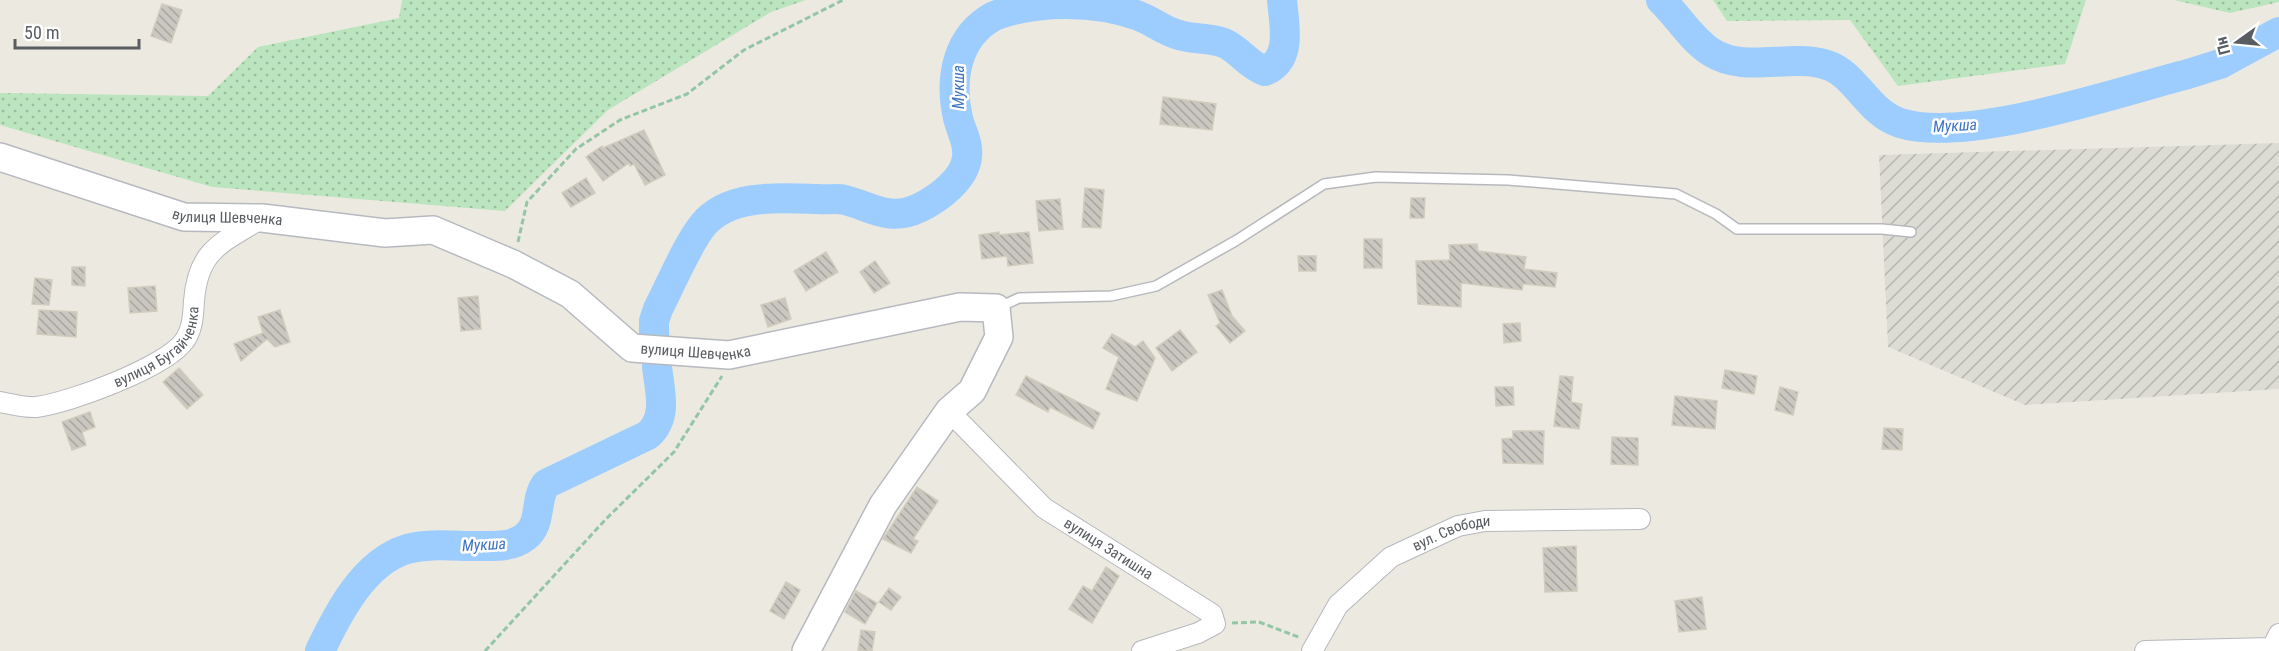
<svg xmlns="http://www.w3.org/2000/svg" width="2279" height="651" viewBox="0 0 2279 651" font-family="'Roboto Condensed',sans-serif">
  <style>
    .industrial { fill: url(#industrial-furrows) }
    .grass { fill: url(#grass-dots) }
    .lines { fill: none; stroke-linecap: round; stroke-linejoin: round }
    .river { stroke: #9dccff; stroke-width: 30 }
    .building { fill: url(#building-back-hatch); stroke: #d1ccbe; stroke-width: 1.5 }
    .lane-casing { stroke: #b6b8bd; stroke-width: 12 }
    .street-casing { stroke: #b6b8bd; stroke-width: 22 }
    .secondary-casing { stroke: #b6b9bf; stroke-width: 30 }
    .path { stroke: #94c6a6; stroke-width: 3; stroke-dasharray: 6 3; stroke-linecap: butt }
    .lane { stroke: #fff; stroke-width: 9 }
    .street { stroke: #fff; stroke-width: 20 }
    .secondary { stroke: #fff; stroke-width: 27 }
    .labels { text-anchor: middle; stroke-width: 5; stroke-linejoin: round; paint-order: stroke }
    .street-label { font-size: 15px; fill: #595c61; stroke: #fff }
    .water-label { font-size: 16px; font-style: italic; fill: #3f75c3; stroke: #fff }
  </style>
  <defs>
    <pattern id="industrial-furrows" width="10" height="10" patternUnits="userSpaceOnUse" patternTransform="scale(1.5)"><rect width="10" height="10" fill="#dddcd4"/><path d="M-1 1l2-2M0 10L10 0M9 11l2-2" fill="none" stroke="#b6b6af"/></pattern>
    <pattern id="grass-dots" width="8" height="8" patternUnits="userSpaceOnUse" patternTransform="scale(1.5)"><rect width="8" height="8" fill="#bbe5be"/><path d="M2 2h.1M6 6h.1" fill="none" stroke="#9bbd9e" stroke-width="1.8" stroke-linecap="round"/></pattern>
    <pattern id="building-back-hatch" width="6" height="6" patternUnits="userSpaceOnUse" patternTransform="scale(1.5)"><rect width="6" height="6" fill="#c9c7bf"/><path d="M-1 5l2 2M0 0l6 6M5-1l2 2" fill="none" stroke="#a6a59f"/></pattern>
  </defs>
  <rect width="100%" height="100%" fill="#eceae0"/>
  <path class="industrial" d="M2279 143V389L2025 405 1888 347 1879 155Z"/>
  <g class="grass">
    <path d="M402 0H806L771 12 608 110 505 211 212 187 0 125V93L208 96 258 47 399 18Z"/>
    <path d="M1713 0H2086L2065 64 1898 86 1850 20 1727 21Z"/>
    <path d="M2174 0H2279V2L2230 13Z"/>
  </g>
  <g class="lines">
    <g class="river">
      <path d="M1661 0C1678 16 1691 39 1711 52 1745 74 1790 53 1827 65 1856 74 1867 112 1900 123 1967 144 2118 92 2188 74L2220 64 2279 32"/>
      <path d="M654 335V321L658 309C670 286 688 243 703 225 729 193 782 198 818 199 827 200 837 198 845 200 872 207 890 222 919 208 938 199 965 179 967 157 969 143 961 131 958 118 949 78 957 36 994 16 1037 0 1095 0 1139 16 1152 21 1163 30 1176 34 1191 40 1209 37 1224 43 1240 50 1248 65 1265 71 1293 59 1284 25 1282 0"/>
      <path d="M320 651C338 613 364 562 407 549 429 543 454 546 476 546 492 546 511 548 525 537 543 523 534 500 546 484L648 435C669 416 659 390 657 366"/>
    </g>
  </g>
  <g class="building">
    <path d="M162 4 182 10 171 43 151 36Z"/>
    <path d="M1163 97 1216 104 1212 130 1160 124Z"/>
    <path d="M644 130 665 175 645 185 634 164 630 166 629 163 603 181 586 157 602 146 603 148Z"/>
    <path d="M586 178 595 193 571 207 562 193Z"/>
    <path d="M1085 188 1104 190 1101 228 1082 227Z"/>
    <path d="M1411 198H1425L1424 218H1410Z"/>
    <path d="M1060 199 1063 229 1039 231 1036 201Z"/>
    <path d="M999 232V235L1029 232 1033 263 1008 266 1007 256 982 259 979 235Z"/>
    <rect x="1364" y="239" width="18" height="29"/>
    <path d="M1477 244 1478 251 1526 257 1524 269 1557 273 1555 287 1523 284 1522 290 1461 283V307L1418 304 1416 261 1450 260 1449 245Z"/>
    <path d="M826 252 838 272 806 291 794 271Z"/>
    <path d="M1298 256H1316V271H1299Z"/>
    <path d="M875 261 890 283 874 293 860 272Z"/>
    <path d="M72 267H85V286L72 285Z"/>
    <path d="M35 278 52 280 49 305 32 304Z"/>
    <path d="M155 286 157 311 130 313 128 288Z"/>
    <path d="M1222 290 1232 316 1245 331 1230 343 1216 326 1220 323 1208 295Z"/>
    <path d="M478 296 481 329 461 331 458 298Z"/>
    <path d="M785 298 791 319 768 327 761 305Z"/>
    <path d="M39 310 77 312 76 337 37 334Z"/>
    <path d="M280 310 290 342 275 347 267 339 241 361 234 344 263 333 258 317Z"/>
    <path d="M1520 323 1521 341 1504 343 1503 324Z"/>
    <path d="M1180 330 1197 352 1172 371 1156 348Z"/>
    <path d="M1112 334 1135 347 1143 341 1155 358 1137 401 1106 389 1119 357 1103 348Z"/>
    <path d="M179 368 203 395 187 409 163 382Z"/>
    <path d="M1725 370 1757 376 1754 394 1722 388Z"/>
    <path d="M1026 376 1100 413 1093 429 1050 407 1048 412 1016 395Z"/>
    <path d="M1560 376 1573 377 1571 402 1582 404 1579 429 1554 426Z"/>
    <path d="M1495 387H1513L1514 405 1496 406Z"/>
    <path d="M1780 387 1798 392 1793 415 1775 410Z"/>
    <path d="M1675 396 1717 401 1715 429 1672 425Z"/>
    <path d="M90 412 95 427 82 432 86 445 72 450 62 422Z"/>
    <path d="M1884 428 1903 429 1902 450 1882 449Z"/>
    <path d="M1513 431H1544L1543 464 1503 463 1502 439 1513 438Z"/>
    <path d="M1612 437 1638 438V465L1611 464Z"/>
    <path d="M917 487 938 501 913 539 918 541 911 553 883 539Z"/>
    <path d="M1576 546 1577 591 1545 592 1543 548Z"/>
    <path d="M1106 567 1119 576 1092 623 1069 609 1083 586 1092 591Z"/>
    <path d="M786 582 800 590 784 619 770 611Z"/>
    <path d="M889 588 901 597 891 610 879 602Z"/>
    <path d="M856 591 877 603 865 624 845 612Z"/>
    <path d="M1702 597 1706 629 1679 632 1675 601Z"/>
    <path d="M861 630 875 632 872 651H858Z"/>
  </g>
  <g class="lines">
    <defs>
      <path id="lane" d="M999 307 1019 298 1111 296 1156 286 1237 240 1324 184 1376 177 1508 180 1676 194 1716 214 1737 229H1882L1911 232"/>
      <g id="street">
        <path id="s1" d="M0 402C12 404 25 408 36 407 69 403 167 367 185 340 193 328 193 315 194 301 198 249 222 243 262 218"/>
        <path id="s2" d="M949 411 1044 508 1212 614 1215 624 1198 633 1142 651"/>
        <path id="s3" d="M1312 651 1338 605 1391 557 1458 526 1485 521 1640 519"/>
        <path d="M2145 651 2272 648 2279 634"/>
      </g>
      <g id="secondary">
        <path id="s4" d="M0 157 184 217 262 218 385 233 433 230 513 264 570 294 632 348 729 355 960 307 996 308 999 337 972 391 949 411 883 505 806 651"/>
      </g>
    </defs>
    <use href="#lane" class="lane-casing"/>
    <use href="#street" class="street-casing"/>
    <use href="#secondary" class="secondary-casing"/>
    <g class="path">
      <path d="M518 242 527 202 576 149 620 120 687 94 744 50 843 0"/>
      <path d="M1232 623 1259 622 1301 638"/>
      <path d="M485 651 605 520 674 452 722 376"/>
    </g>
    <use href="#lane" class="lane"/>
    <use href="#street" class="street"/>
    <use href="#secondary" class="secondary"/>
  </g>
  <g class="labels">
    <g class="street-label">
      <text dy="5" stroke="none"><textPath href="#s4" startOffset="237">вулиця Шевченка</textPath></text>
      <text dy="5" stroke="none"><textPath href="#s1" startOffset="178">вулиця Бугайченка</textPath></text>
      <text dy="5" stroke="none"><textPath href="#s4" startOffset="741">вулиця Шевченка</textPath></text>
      <text dy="5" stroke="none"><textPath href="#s3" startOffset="190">вул. Свободи</textPath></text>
      <text dy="5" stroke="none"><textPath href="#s2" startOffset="212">вулиця Затишна</textPath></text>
    </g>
    <g class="water-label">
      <text transform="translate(958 87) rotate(-90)" y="6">Мукша</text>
      <text transform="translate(1955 125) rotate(-3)" y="6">Мукша</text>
      <text transform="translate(484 544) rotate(-3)" y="6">Мукша</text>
    </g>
  </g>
  <g transform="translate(2237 42) rotate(255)" stroke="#ffffff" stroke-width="4.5" paint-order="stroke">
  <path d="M0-4.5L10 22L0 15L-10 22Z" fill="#595c61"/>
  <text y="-9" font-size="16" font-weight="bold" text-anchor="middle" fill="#595c61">Пн</text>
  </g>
  <path d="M15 39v9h124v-9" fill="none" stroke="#595c61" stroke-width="3"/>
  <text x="24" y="39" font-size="18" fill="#595c61" stroke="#ffffff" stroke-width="4.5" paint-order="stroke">50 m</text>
</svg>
